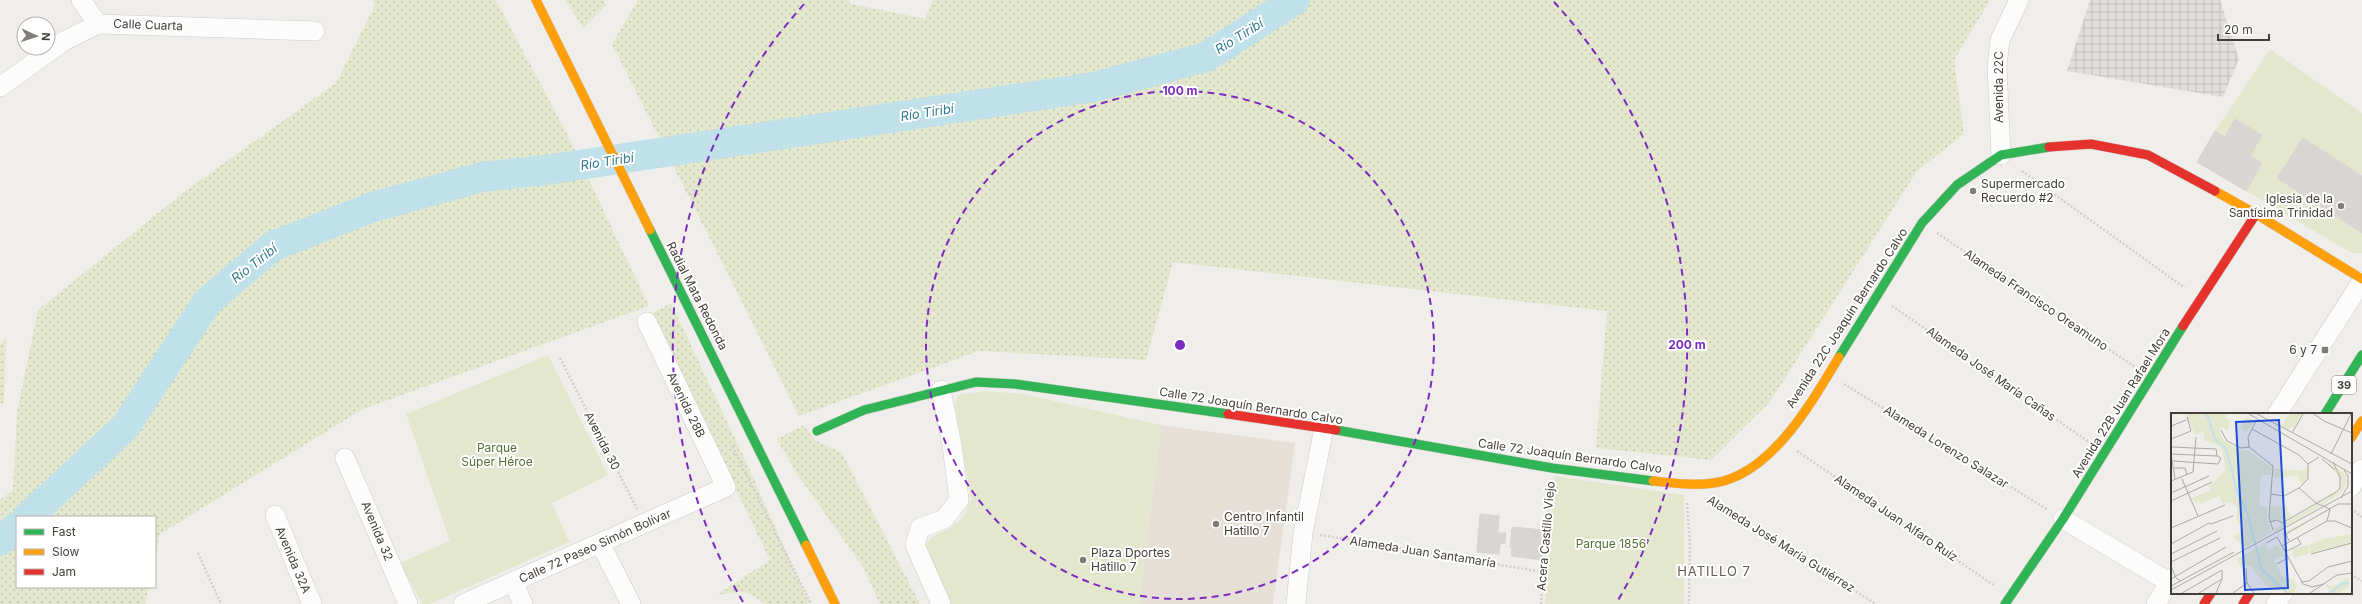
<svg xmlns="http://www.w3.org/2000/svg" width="2362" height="604" viewBox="0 0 2362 604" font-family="Inter,sans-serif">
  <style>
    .industrial { fill: url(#industrial-grid) }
    .education { fill: #e6dfd7 }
    .grass { fill: url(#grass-dots) }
    .green { fill: #e2e7ce }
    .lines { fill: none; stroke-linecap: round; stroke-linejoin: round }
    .river { stroke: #c0e1e9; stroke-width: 30 }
    .building { fill: #d8d5d2; stroke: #d8d5d1 }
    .street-casing { stroke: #cecbc9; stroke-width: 20 }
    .fast-casing { stroke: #d0cac4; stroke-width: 10 }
    .slow-casing { stroke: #d0cac4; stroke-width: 10 }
    .jam-casing { stroke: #d0cac4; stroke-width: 10 }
    .path { stroke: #d1cecc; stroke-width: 2.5; stroke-dasharray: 2 2; stroke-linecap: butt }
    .street { stroke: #fdfcfc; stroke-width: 19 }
    .fast { stroke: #30b455; stroke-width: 9 }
    .slow { stroke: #ff9f0a; stroke-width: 9 }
    .jam { stroke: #e5322d; stroke-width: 9 }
    .ring { fill: none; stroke: #7b2cbf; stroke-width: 2; stroke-dasharray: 7 5 }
    .poi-dot { fill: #817c77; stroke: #fff; stroke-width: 1.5 }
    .labels { text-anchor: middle; stroke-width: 4; stroke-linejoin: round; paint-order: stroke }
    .shield { fill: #fff; stroke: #7d7874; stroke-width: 1 }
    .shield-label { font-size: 11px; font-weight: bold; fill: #453e38 }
    .street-label { font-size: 12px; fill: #453e38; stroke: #fff }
    .poi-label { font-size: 12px; fill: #453e38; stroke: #fff; text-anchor: start }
    .park-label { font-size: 12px; fill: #567132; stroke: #fff }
    .water-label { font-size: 13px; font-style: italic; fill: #367b8f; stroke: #fff }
    .neighbourhood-label { font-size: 13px; letter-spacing: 1px; fill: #675a51; stroke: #fff }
    .inset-river { fill: none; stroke: #c0e1e9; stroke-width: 2 }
    .inset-road { fill: none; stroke: #aca8a3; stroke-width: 1 }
    .view { fill: #1d4ed8; fill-opacity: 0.15; stroke: #1d4ed8; stroke-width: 2 }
    .inset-edge { fill: none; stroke: #453e38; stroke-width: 2 }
    .centre { fill: #7b2cbf; stroke: #fff; stroke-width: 2 }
    .ring-label { font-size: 12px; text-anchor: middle; font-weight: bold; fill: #7b2cbf; stroke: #fff; stroke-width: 4; stroke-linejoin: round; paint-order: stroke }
  </style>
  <defs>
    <pattern id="industrial-grid" width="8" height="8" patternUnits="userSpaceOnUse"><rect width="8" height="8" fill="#e1dedb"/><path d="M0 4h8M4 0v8" fill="none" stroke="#c2c0bd"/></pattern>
    <pattern id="grass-dots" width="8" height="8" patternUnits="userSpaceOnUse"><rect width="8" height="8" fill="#e2e7ce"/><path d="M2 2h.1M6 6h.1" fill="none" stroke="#c3c7b2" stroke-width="1.8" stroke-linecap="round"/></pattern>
  </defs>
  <rect width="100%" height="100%" fill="#f0eeeb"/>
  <path class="industrial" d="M2090 0H2220L2239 59 2223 97 2067 71Z"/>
  <path class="education" d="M1161 425 1295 443 1273 604H1139Z"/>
  <g class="grass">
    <path d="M372 0H496L567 134 649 306 363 409 160 534 155 558V517H17V587H149L145 604H0V500L13 490 17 412 38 310 184 192 336 83 375 5Z"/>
    <path d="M565 0H603L606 5 583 28Z"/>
    <path d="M638 0H848L851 4 925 19 933 0H1990L1954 60 1964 134 1917 171 1769 403 1711 460 1596 448 1607 311 1173 262 1146 360 979 351 799 416 612 44Z"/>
    <path d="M671 303 748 466 809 604H765L748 593 736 592 717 595 770 560 651 314Z"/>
    <path d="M6 338 4 402 0 405V345Z"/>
    <path d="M804 425 815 440 842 453 920 604H880L863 567 797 474 777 439Z"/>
  </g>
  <g class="green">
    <path d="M2270 49 2362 113V176L2303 138 2277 178 2362 233V253H2352L2246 191 2262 163 2250 156 2262 135 2236 119 2225 137 2215 131Z"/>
    <path d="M548 355 608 475 552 503 569 542 430 604H422L400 563 450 541 406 414Z"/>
    <path d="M985 391 1023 394 1161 425 1139 604H949L925 556V545L932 537 952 527 965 515 971 499 955 404 958 395Z"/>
    <path d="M1555 476 1684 495V604H1545Z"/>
  </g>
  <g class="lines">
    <g class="river">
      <path d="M28 517 125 427 207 302 273 246 373 207 482 177 546 170 1094 87 1206 57 1295 0"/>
      <path d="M0 541 17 527"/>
    </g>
  </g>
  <g class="building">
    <path d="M2235 119 2262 135 2250 156 2262 163 2246 191 2197 162 2215 131 2225 137Z"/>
    <path d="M2303 138 2362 176V233L2277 178Z"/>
    <path d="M1480 514 1499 516 1498 533H1506L1505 543 1500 544 1499 554 1477 552Z"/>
    <path d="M1512 527 1545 530 1542 560 1511 556 1512 548 1510 547Z"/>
  </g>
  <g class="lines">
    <defs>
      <g id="street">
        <path d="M81 0 98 24"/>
        <path d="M0 87 64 41 98 24 315 31"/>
        <path d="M2001 155 1997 66 2000 40 2019 0"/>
        <path d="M941 390 952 445 959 500 944 519 920 528 915 545 941 604"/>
        <path d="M2277 414 2362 281"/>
        <path d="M345 458 408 604"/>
        <path d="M2351 487 2362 469"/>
        <path d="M275 515 312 604"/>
        <path d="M2063 519 2169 582"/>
        <path d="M600 543 631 604"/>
        <path d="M513 582 523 604"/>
        <path d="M463 604 726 487 647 322"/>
        <path d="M1296 604 1303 533 1324 428"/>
        <path d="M2156 604 2172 578"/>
        <path d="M2276 604 2283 593"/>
      </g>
      <g id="fast">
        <path d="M650 230 806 545"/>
        <path d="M1839 357 1922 223 1957 185 2001 155 2049 147"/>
        <path d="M2325 414 2362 355"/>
        <path d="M1336 430 1552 468 1653 481"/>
        <path d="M817 431 864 410 976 382 1015 384 1228 414"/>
        <path d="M2005 604 2063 519 2183 326"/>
      </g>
      <g id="slow">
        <path d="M536 0 650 230"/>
        <path d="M2215 191 2256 214 2362 279"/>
        <path d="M2351 438 2362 421"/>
        <path d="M1653 481C1673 483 1693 486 1714 483 1771 475 1812 402 1839 357"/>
        <path d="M806 545 835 604"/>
      </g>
      <g id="jam">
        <path d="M2049 147 2091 144 2148 155 2215 191"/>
        <path d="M2183 326 2256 214"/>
        <path d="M1228 414 1336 430"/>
        <path d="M2204 604 2211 593"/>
        <path d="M2243 604 2250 593"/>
      </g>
    </defs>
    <use href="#street" class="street-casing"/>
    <use href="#fast" class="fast-casing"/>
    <use href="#slow" class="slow-casing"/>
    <use href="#jam" class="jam-casing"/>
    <g class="path">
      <path d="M2022 171 2185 288"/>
      <path d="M1937 233 2135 367"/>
      <path d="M1892 306 2089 442"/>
      <path d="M560 358 637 509"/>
      <path d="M1844 384 2048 510"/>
      <path d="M735 445 732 446 811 604"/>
      <path d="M1797 451 1995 586"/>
      <path d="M1687 503 1690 541 1689 604"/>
      <path d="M1713 503 1876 604"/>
      <path d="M2351 509 2362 517"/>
      <path d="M1320 535 1543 572"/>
      <path d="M198 553 221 604"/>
      <path d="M2351 574 2362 581"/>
      <path d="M1541 604 1550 486"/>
    </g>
    <use href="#street" class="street"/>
    <use href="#fast" class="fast"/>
    <use href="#slow" class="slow"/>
    <use href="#jam" class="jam"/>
  </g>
  <g class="ring">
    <circle cx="1180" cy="345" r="254"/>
    <path d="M743 602A507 507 0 0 1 806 2M1554 2A507 507 0 0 1 1617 602"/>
  </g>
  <g class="poi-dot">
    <circle cx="1973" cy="191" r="4"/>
    <circle cx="2341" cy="206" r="4"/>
    <rect x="2321" y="346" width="8" height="8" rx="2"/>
    <circle cx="1216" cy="524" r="4"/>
    <circle cx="1083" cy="560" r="4"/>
  </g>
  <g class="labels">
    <rect class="shield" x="2332" y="376" width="24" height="18" rx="3"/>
    <g class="shield-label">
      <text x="2344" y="389">39</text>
    </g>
    <g class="street-label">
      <text transform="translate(148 25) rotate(2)" y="4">Calle Cuarta</text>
      <text transform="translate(1999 87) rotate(-90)" y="4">Avenida 22C</text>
      <text transform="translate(697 296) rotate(63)" y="4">Radial Mata Redonda</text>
      <text transform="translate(2036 300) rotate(34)" y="4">Alameda Francisco Oreamuno</text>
      <text transform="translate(1847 318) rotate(-57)" y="4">Avenida 22C Joaquín Bernardo Calvo</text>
      <text transform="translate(1991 374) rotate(35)" y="4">Alameda José María Cañas</text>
      <text transform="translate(2121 403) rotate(-58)" y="4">Avenida 22B Juan Rafael Mora</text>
      <text transform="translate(686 405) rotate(64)" y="4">Avenida 28B</text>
      <text transform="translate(1251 406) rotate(9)" y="4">Calle 72 Joaquín Bernardo Calvo</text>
      <text transform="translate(602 441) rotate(63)" y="4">Avenida 30</text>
      <text transform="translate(1946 447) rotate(32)" y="4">Alameda Lorenzo Salazar</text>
      <text transform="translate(1570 456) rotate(8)" y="4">Calle 72 Joaquín Bernardo Calvo</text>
      <text transform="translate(1896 518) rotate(34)" y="4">Alameda Juan Alfaro Ruíz</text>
      <text transform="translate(377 531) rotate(67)" y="4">Avenida 32</text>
      <text transform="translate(1546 536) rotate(-85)" y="4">Acera Castillo Viejo</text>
      <text transform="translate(1781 544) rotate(32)" y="4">Alameda José María Gutiérrez</text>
      <text transform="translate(595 546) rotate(-24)" y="4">Calle 72 Paseo Simón Bolívar</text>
      <text transform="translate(1423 552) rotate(9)" y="4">Alameda Juan Santamaría</text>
      <text transform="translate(293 560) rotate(67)" y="4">Avenida 32A</text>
    </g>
    <g class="poi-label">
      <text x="1981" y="188">Supermercado<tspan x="1981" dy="14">Recuerdo #2</tspan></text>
      <text x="2333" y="203" text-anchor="end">Iglesia de la<tspan x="2333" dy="14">Santísima Trinidad</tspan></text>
      <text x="2317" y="354" text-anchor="end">6 y 7</text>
      <text x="1224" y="521">Centro Infantil<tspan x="1224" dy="14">Hatillo 7</tspan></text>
      <text x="1091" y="557">Plaza Dportes<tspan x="1091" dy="14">Hatillo 7</tspan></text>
    </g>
    <g class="park-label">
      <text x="497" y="452">Parque<tspan x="497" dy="14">Súper Héroe</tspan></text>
      <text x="1611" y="548">Parque 1856</text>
    </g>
    <g class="water-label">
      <text transform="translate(1239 36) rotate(-32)" y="5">Río Tiribí</text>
      <text transform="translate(927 112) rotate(-9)" y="5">Río Tiribí</text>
      <text transform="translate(607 161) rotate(-9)" y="5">Río Tiribí</text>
      <text transform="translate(254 263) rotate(-38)" y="5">Río Tiribí</text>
    </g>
    <g class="neighbourhood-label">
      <text x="1714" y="576">HATILLO 7</text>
    </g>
  </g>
  <g transform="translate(2171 413)">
    <rect width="181" height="181" fill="#f0eeeb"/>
    <path d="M28 1H56L54 5 59 7 57 18 51 14 48 16 53 28 71 38 76 37 101 54 100 62H90L88 93 96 94V106L101 119 75 134 62 125 71 117 72 112 66 109V95L59 89 52 91 42 70 54 57 53 45 49 33 33 27 31 4ZM155 47 175 62V70L170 80 151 92 148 90 168 78 171 69ZM146 91 149 93 103 120V116ZM156 96 114 121V124L111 120 94 130ZM94 130 112 164 122 166 126 171 123 180H114L109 175 96 173 79 153 73 151 69 153 66 146Z" fill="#e2e7ce"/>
    <path d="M15 1H28L31 4 32 19 24 22ZM118 1H131L123 15 120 14 117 17 111 13ZM76 4 83 9 75 19 69 15ZM137 54 136 66 132 72 126 63 128 60 127 58 125 63 102 65 103 55 131 58ZM42 70 48 83 29 91 28 88 24 90 21 85 40 77 38 72ZM100 93 116 94 120 104 110 109 107 107 101 108 98 106ZM181 121V129L140 140 138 132 152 126ZM106 132 108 136 111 135 116 145 113 147 111 143 102 147 97 137ZM137 132 139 140 123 145 121 136ZM172 165 178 166V174L167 180H156L158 177 154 171 161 173 173 168Z" fill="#e2e7ce"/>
    <path class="inset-river" d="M36 1 44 26 55 36 67 82 76 99 91 157 117 180M160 180 170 171 178 170"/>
    <path class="inset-road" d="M78 1 181 61M86 1 181 51M143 1 153 8 181 20M0 13 15 7M81 16 128 42 137 51V66L128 75 113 83 100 81M50 17 56 28 70 35 78 34M121 20 132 1M0 26 20 18 16 4 17 7M1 34 45 36 46 43 50 45 47 51 2 48M78 34 102 53 98 104 102 117M78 34 77 24 85 8M0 41 46 43M0 41 4 66M160 41 180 1M151 46 164 57M162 49 169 64M137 51 148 44M3 55H14L16 62M11 66 27 103M0 68 22 59 25 24M128 75 145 90 159 96 156 108M0 80 38 63M170 85 177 73V63L173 57M0 88 41 69M98 109 106 107 111 110 165 79 169 75V64M0 115 54 92M118 128 115 121 167 91H181M95 130 106 124 132 171 141 174 153 171M0 131 38 110 40 111 62 103M111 133 156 108H164L181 115M114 139 130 131 126 124M0 141 46 118M140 141 181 130M0 149 49 125M106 151 117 145M0 153 5 165 10 168M75 155 76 170 83 180M0 166 55 134M130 169 138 168 157 154 181 148M0 173 63 139M0 177 181 78M11 180 51 157V166L45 180M28 180 51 166M62 180 76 170M139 180 166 162 181 160"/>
    <path class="view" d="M108 7 117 175 74 177 65 9Z"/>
    <rect width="181" height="181" class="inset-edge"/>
  </g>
  <circle cx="1180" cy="345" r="6" class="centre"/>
  <g class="ring-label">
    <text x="1180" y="95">100 m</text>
    <text x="1687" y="349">200 m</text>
  </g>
  <rect x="16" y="516" width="140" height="72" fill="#ffffff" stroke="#b5b2af"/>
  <rect x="24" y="529" width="20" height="6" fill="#30b455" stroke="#b5b2af"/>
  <text x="52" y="536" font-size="12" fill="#453e38">Fast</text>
  <rect x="24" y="549" width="20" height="6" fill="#ff9f0a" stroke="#b5b2af"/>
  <text x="52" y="556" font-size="12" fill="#453e38">Slow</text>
  <rect x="24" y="569" width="20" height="6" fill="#e5322d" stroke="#b5b2af"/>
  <text x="52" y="576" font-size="12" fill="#453e38">Jam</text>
  <g transform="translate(36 36) rotate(93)"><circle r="19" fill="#ffffff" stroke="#b5b2af"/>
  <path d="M0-3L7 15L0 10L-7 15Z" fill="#817c77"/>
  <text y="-6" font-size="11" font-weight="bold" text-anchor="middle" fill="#453e38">N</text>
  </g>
  <path d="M2218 34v6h51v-6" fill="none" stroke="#453e38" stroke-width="2"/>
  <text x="2224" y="34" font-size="12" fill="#453e38" stroke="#ffffff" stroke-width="3" paint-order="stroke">20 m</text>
</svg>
